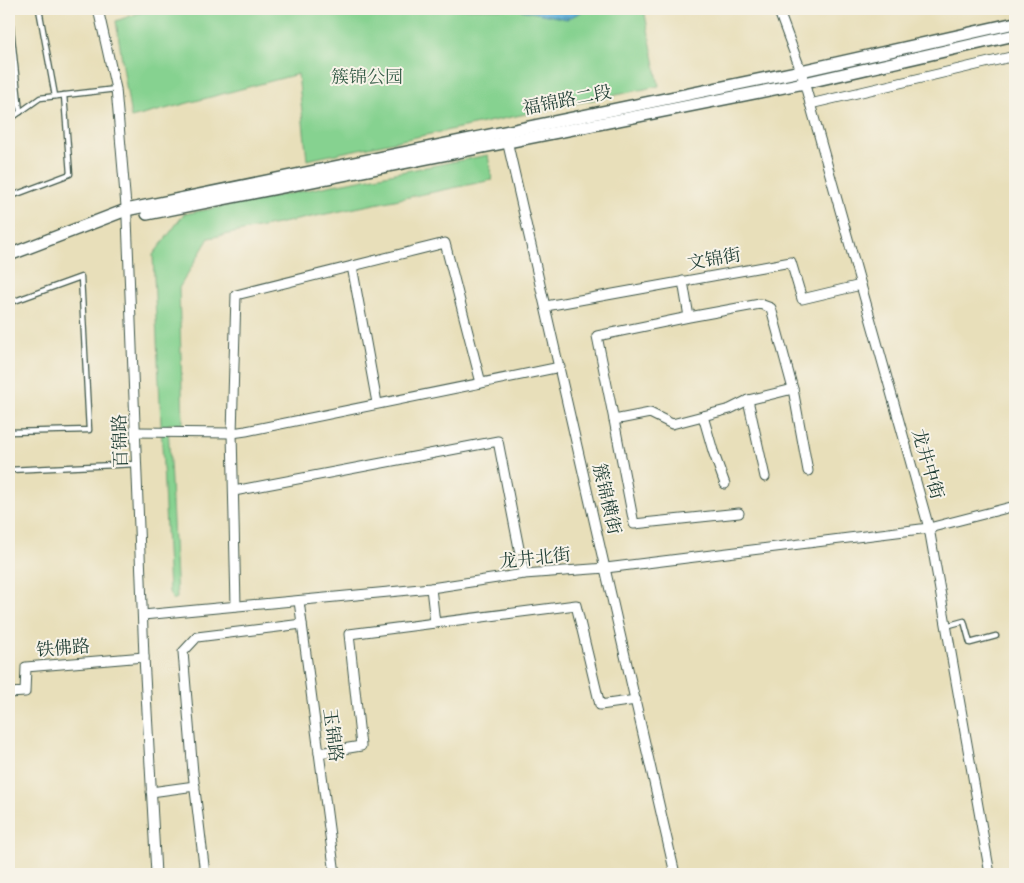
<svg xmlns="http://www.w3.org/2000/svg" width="1024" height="883" viewBox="0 0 1024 883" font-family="'Sorts Mill Goudy','Noto Serif SC',serif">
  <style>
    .green { fill: #86d290; stroke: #528862 }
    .water { fill: url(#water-waves); stroke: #3c7584 }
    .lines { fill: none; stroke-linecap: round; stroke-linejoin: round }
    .service-casing { stroke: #3d5548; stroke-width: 7 }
    .minor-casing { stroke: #3d5548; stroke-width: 11 }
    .tertiary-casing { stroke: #3d5548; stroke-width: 14 }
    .service { stroke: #fff; stroke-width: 4.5 }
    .minor { stroke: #fff; stroke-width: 9 }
    .tertiary { stroke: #fff; stroke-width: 11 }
    .labels { text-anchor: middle; stroke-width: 4; stroke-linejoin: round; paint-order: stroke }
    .park-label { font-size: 18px; fill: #345b46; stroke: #f7f3e8 }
    .street-label { font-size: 18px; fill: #1f3d34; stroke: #f7f3e8 }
  </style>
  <defs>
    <pattern id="water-waves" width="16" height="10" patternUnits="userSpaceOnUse" patternTransform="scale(1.25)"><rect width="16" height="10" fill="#5aadd5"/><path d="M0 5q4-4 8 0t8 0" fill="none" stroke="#4a8eae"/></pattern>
  </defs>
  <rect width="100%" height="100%" fill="#f7f3e8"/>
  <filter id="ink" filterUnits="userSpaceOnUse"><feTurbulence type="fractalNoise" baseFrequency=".02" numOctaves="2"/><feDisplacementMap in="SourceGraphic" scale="10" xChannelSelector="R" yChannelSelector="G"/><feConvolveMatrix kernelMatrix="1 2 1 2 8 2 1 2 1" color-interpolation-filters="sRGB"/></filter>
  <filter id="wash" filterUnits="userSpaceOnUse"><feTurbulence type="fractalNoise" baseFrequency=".0096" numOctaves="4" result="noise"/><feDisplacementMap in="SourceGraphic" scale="20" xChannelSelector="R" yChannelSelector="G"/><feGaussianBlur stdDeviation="1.12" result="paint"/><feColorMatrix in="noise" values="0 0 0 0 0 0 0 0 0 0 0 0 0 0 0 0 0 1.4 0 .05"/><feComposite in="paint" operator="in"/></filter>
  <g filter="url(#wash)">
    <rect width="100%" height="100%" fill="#e8dfba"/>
    <g class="green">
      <path d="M150 9H644L659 86 307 160 298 74 131 118 116 21Z"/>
      <path d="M488 155 492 180 209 238 179 288 183 424H168L177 598 173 600 169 592 153 255 184 214Z"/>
    </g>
    <path class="water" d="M516 9H587L567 19Z"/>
  </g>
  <g filter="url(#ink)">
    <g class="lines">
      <defs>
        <g id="service">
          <path d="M9 9 20 112"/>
          <path d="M39 9 55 96"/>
          <path d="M9 120 40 98 116 89"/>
          <path d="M9 197 70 174 64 95"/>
          <path d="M9 303 81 277 89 430 9 432"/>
          <path d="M9 470 136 464"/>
          <path d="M946 626 964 621 970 643 996 636"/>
        </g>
        <g id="minor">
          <path d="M98 9 116 89 127 218 144 657 156 874"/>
          <path d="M778 9 801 71 929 528 990 874"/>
          <path d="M810 104 1015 56"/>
          <path d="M506 136 675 874"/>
          <path d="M352 266 377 403"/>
          <path d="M683 281 689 317 597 336 614 420 650 413 672 424 730 409 748 400 793 389 771 308 760 304 689 317"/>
          <path d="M546 306 791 262 802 299 861 285"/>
          <path d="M793 389 808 471"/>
          <path d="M748 400 765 477"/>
          <path d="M703 416 713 451 725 484"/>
          <path d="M614 420 634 524 739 513"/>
          <path d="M136 432 232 433 246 431 560 367"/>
          <path d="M234 491 498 441 524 574"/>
          <path d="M431 588 435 623"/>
          <path d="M299 601 335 874"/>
          <path d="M236 606 232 433 236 295 445 243 481 383"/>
          <path d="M143 615 431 588 524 574 606 568 929 528 1015 506"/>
          <path d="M9 693 25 692 26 667 144 657"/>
          <path d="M319 753 361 746 349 634 576 605 600 705 636 700"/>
          <path d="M151 792 195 786"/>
          <path d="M205 874 193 773 183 652 197 637 302 624"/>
        </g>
        <g id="tertiary">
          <path d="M147 214 804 83 1015 35"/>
          <path d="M9 255 126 210 801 71 1015 23"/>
        </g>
      </defs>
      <use href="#service" class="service-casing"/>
      <use href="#minor" class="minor-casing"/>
      <use href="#tertiary" class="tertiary-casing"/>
      <use href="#service" class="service"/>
      <use href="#minor" class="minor"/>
      <use href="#tertiary" class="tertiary"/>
    </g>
  </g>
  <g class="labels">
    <g class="park-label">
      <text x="367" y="83">簇锦公园</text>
    </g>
    <g class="street-label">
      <text transform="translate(567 100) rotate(-11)" y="6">福锦路二段</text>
      <text transform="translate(714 259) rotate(-10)" y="6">文锦街</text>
      <text transform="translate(120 441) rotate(-92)" y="6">百锦路</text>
      <text transform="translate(928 464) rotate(74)" y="6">龙井中街</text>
      <text transform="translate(607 499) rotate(77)" y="6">簇锦横街</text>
      <text transform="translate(535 558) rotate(-6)" y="6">龙井北街</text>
      <text transform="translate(63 648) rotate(-5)" y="6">铁佛路</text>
      <text transform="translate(333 735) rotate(83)" y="6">玉锦路</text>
    </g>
  </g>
  <rect width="1024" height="883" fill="none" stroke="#f7f3e8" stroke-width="30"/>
</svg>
